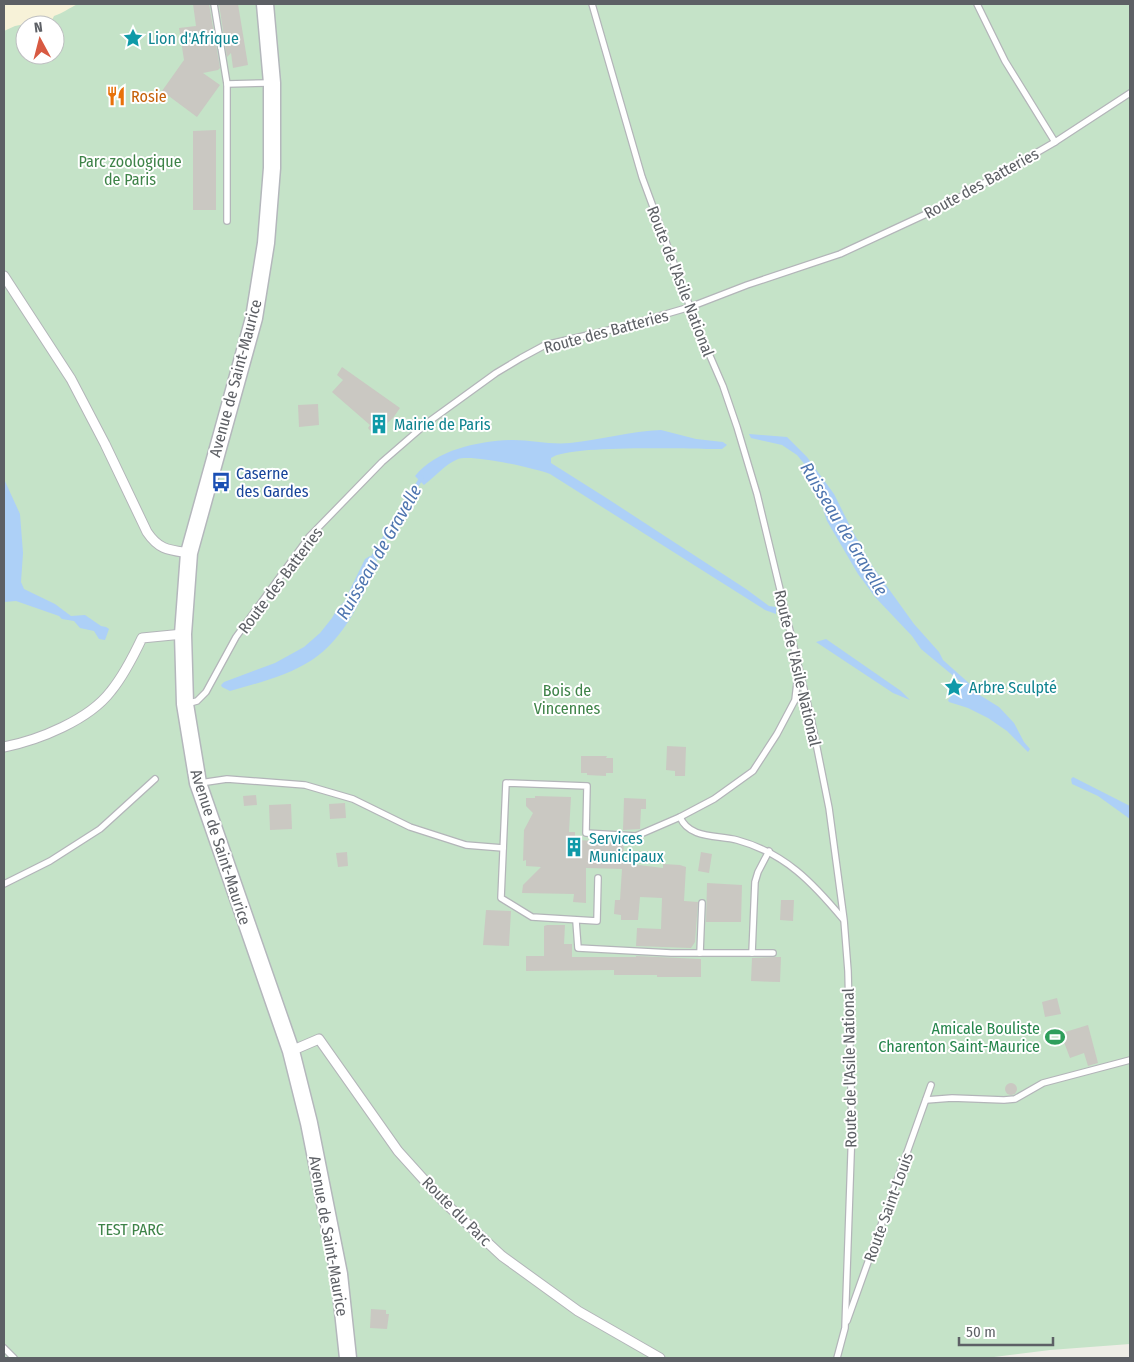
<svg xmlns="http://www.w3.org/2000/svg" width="1134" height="1362" viewBox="0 0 1134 1362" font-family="'Fira Sans Condensed',sans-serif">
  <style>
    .green { fill: #c5e3c8; fill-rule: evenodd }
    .sand { fill: #f7f2d8 }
    .water { fill: #add0f7 }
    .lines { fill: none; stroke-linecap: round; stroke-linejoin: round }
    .stream { stroke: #add0f7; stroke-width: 4 }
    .building { fill: #cac8c2 }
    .service-casing { stroke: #b3b5b9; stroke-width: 8 }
    .pedestrian-casing { stroke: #b3b5b9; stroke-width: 11 }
    .secondary-casing { stroke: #b4b7bc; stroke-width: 19 }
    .service { stroke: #fff; stroke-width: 5.5 }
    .pedestrian { stroke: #fff; stroke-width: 9 }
    .secondary { stroke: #fff; stroke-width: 16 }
    .labels { text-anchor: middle; stroke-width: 4; stroke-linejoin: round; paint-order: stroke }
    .culture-label { font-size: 16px; fill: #0d838f; stroke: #fff; text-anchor: start }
    .food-label { font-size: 16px; fill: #c56008; stroke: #fff; text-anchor: start }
    .park-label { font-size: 16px; fill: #3e8348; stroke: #fff }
    .street-label { font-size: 16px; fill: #5d6065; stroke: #fff }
    .transit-label { font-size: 16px; fill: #164399; stroke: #fff; text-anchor: start }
    .leisure-label { font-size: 16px; fill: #27864d; stroke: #fff; text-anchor: end }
    .water-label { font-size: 18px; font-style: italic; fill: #4f76b0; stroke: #fff }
  </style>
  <rect width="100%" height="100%" fill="#eeede6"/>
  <path class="green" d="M4 4H1130V1344L1050 1350 986 1358H4ZM25 25H55V55H25Z"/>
  <path class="sand" d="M4 4H78C69 8 63 13 54 16L52 20 44 24 30 23 15 26 4 31Z"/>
  <g class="water">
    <path d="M661 430 696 439 723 442 727 445 722 449C694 449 568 444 551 458V463L608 499 746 589 769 606 776 607V614L765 610 550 474C534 468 472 454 458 459 444 465 436 476 424 485L415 476C437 449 480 441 513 440 532 440 551 445 570 443 601 440 631 431 661 430Z"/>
    <path d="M749 434 787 437 807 457 834 494 853 532 873 567 914 624 939 652 943 660 971 685 978 694 999 707 1014 723 1024 742 1030 749 1028 752 1007 731 988 718 968 708 949 702 948 700 962 683 921 649 912 636 875 597 858 574 827 521 814 483 806 466 797 455 782 445 751 438Z"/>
    <path d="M4 479 20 514 23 553 21 582 24 589 55 604 71 616 85 615 101 626 106 627 109 629 105 640 99 639 94 631 80 628 74 621 62 619 59 616 16 601 4 602Z"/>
    <path d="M370 556 376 558 377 562C364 597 344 639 312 660 287 676 258 683 230 691L222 687 221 685 224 682 275 663 304 647 320 633 332 618 337 609 344 602 365 559Z"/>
    <path d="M826 639 901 691 910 700 893 693 816 642Z"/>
    <path d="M1073 777 1130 806V819L1098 796 1072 784 1071 779Z"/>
  </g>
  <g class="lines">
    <path class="stream" d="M371 560 422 477"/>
  </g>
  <g class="building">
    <path d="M193 4H209L220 68 218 70 203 73 220 85 197 117 162 91 184 60 179 28 196 26Z"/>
    <path d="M219 4H238L248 65 233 68 231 53 227 57Z"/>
    <path d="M216 130V210H193V131Z"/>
    <path d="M342 367 400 408 393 418 374 435 368 428 370 425 332 392 343 380 337 375Z"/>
    <path d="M318 404 319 425 299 427 298 405Z"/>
    <path d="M667 746 686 747 685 776H675V771L666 770Z"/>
    <path d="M581 756H607L606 758H613V773H606V776L587 775V773H581Z"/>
    <path d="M256 795 257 805 244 806 243 796Z"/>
    <path d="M535 796 571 797 569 832H575V840L624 842 623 863 663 868V864L680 865 686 867 684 901 698 902 695 942 691 948 636 946 637 928 661 929 662 898 640 897 638 920H621V915L614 914 615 900H620L622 869 586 868V903L573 902 574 894 522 893 523 885 541 867 526 866V860L523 861 524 830 533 813 526 806V798H535Z"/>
    <path d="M624 798 646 799V809H641L640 829 623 830Z"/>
    <path d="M345 803 346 818 330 819 329 804Z"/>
    <path d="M291 804 292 829 270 830 269 805Z"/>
    <path d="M347 852 348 866 338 867 336 853Z"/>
    <path d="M701 852 712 854 709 873 698 871Z"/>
    <path d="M707 883 742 885 741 922H706Z"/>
    <path d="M781 900H794L793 921 780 920Z"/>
    <path d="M486 910 511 911 509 946 483 945Z"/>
    <path d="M547 925H565L564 944H572V957H636V956L701 959V977H657V975H614V970L526 971V956H544V926Z"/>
    <path d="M776 957H781L780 982 751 981 752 958Z"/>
    <path d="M1057 998 1061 1014 1045 1017 1042 1002Z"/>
    <path d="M1088 1025 1098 1063 1088 1066 1084 1053 1070 1058 1062 1037 1063 1036 1062 1033Z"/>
    <circle cx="1011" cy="1089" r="6"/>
    <path d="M371 1309 386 1310V1314H389L387 1329 370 1328Z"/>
  </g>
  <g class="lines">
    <defs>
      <g id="service">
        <path d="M214 4 227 84V221"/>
        <path d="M592 4 642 177 697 326 723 386 737 427 757 494 811 718 829 808 844 920 848 971 852 1126 845 1328 837 1358"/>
        <path d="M977 4 1005 61 1055 142"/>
        <path d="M227 84 269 83"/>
        <path d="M186 704 197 701 206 692 236 637 309 537 382 462 427 423 496 373 521 358 545 345 618 328 690 307 747 285 840 254 950 203 1055 142 1130 93"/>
        <path d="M200 783 227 779 305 785 353 799 410 827 466 845 503 848"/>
        <path d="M680 817C689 839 718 835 737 840 785 853 813 883 843 919"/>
        <path d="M598 878 597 921 532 917 501 898 506 783 587 786 586 833 636 836 680 817 714 799 753 771 777 734 795 700 798 674"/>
        <path d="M4 884 50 861 100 829 155 779"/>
        <path d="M576 921 578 948 671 953H773"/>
        <path d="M700 953 702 903"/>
        <path d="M752 953 755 882 758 872 769 851"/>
        <path d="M926 1100 952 1098 1004 1100 1015 1099 1043 1083 1130 1060"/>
        <path d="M847 1321 931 1085"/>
        <path d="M4 1348 14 1358"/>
      </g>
      <g id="pedestrian">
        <path d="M4 276 71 379 105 444 147 532C159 550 169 550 189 553"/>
        <path d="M4 747C39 740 89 720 111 691 124 675 133 657 142 638L183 634"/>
        <path d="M291 1051 319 1039 398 1151 444 1202 502 1256 578 1311 660 1358"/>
      </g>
      <path id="secondary" d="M265 4 272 83V168L266 243 254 318 189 553 183 634 185 704 198 783 291 1051 309 1123 339 1274 348 1358"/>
    </defs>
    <use href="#service" class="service-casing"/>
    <use href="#pedestrian" class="pedestrian-casing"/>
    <use href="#secondary" class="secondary-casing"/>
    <use href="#service" class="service"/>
    <use href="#pedestrian" class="pedestrian"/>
    <use href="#secondary" class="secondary"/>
  </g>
  <defs>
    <symbol id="sight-bare" viewBox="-9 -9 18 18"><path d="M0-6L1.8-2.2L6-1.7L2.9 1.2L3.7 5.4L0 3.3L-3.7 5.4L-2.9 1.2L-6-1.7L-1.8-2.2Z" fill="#0f9aa8" stroke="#fff" stroke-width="2.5" paint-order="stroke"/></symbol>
    <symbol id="restaurant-bare" viewBox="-9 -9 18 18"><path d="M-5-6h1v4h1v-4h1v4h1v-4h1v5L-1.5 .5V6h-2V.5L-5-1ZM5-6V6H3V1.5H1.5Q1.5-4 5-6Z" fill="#e8710a" stroke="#fff" stroke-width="2.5" paint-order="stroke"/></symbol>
    <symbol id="building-bare" viewBox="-9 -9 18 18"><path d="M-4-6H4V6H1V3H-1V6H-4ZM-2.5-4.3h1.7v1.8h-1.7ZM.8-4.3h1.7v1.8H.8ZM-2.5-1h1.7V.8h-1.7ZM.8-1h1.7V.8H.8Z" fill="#0f9aa8" stroke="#fff" stroke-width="2.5" paint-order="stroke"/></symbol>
    <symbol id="bus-bare" viewBox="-9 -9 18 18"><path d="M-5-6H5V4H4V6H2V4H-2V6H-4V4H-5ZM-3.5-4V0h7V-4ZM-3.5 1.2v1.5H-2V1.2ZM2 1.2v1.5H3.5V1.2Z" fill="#1a4fb4" stroke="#fff" stroke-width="2.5" paint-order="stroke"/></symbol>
    <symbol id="stadium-bare" viewBox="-9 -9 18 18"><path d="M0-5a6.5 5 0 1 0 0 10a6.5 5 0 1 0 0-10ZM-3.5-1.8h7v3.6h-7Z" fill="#2e9e5b" stroke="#fff" stroke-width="2.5" paint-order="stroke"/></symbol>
  </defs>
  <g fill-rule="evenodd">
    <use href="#sight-bare" x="119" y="24" width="28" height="28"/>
    <use href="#restaurant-bare" x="102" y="82" width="28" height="28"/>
    <use href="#building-bare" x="365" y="410" width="28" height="28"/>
    <use href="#bus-bare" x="207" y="468" width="28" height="28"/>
    <use href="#sight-bare" x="940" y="673" width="28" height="28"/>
    <use href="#building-bare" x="560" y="833" width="28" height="28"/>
    <use href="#stadium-bare" x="1041" y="1023" width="28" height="28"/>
  </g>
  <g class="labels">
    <g class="culture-label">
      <text x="148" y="44">Lion d'Afrique</text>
      <text x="394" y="430">Mairie de Paris</text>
      <text x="969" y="693">Arbre Sculpté</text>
      <text x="589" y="844">Services<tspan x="589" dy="18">Municipaux</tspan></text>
    </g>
    <g class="food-label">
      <text x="131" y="102">Rosie</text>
    </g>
    <g class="park-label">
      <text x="130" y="167">Parc zoologique<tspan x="130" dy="18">de Paris</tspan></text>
      <text x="567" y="696">Bois de<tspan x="567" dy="18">Vincennes</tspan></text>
      <text x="131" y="1235">TEST PARC</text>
    </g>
    <g class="street-label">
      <text transform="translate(981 183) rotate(-29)" y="6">Route des Batteries</text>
      <text transform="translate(681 281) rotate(69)" y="6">Route de l'Asile National</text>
      <text transform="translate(606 331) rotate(-15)" y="6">Route des Batteries</text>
      <text transform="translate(235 378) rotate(-75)" y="6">Avenue de Saint-Maurice</text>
      <text transform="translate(280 580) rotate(-53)" y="6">Route des Batteries</text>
      <text transform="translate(798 668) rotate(77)" y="6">Route de l'Asile National</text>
      <text transform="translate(221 847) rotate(72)" y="6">Avenue de Saint-Maurice</text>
      <text transform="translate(849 1068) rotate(-91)" y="6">Route de l'Asile National</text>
      <text transform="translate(888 1207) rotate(-70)" y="6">Route Saint-Louis</text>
      <text transform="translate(457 1211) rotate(45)" y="6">Route du Parc</text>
      <text transform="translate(329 1236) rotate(80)" y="6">Avenue de Saint-Maurice</text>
    </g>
    <g class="transit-label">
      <text x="236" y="479">Caserne<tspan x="236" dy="18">des Gardes</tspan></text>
    </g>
    <g class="leisure-label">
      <text x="1040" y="1034">Amicale Bouliste<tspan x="1040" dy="18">Charenton Saint-Maurice</tspan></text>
    </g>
    <g class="water-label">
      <text transform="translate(844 529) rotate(59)" y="6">Ruisseau de Gravelle</text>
      <text transform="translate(379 552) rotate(-60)" y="6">Ruisseau de Gravelle</text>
    </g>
  </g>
  <rect width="1134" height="1362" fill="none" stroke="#5d6065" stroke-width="10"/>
  <g transform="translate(40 40) rotate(353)"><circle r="24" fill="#ffffff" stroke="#bebfc1"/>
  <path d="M0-4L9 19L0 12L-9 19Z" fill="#d85a42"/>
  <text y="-8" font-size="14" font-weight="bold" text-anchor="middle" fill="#5d6065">N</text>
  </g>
  <path d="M959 1337v8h94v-8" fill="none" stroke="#5d6065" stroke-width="2.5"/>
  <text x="966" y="1337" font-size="15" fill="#5d6065" stroke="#ffffff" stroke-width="4" paint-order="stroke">50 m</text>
</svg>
